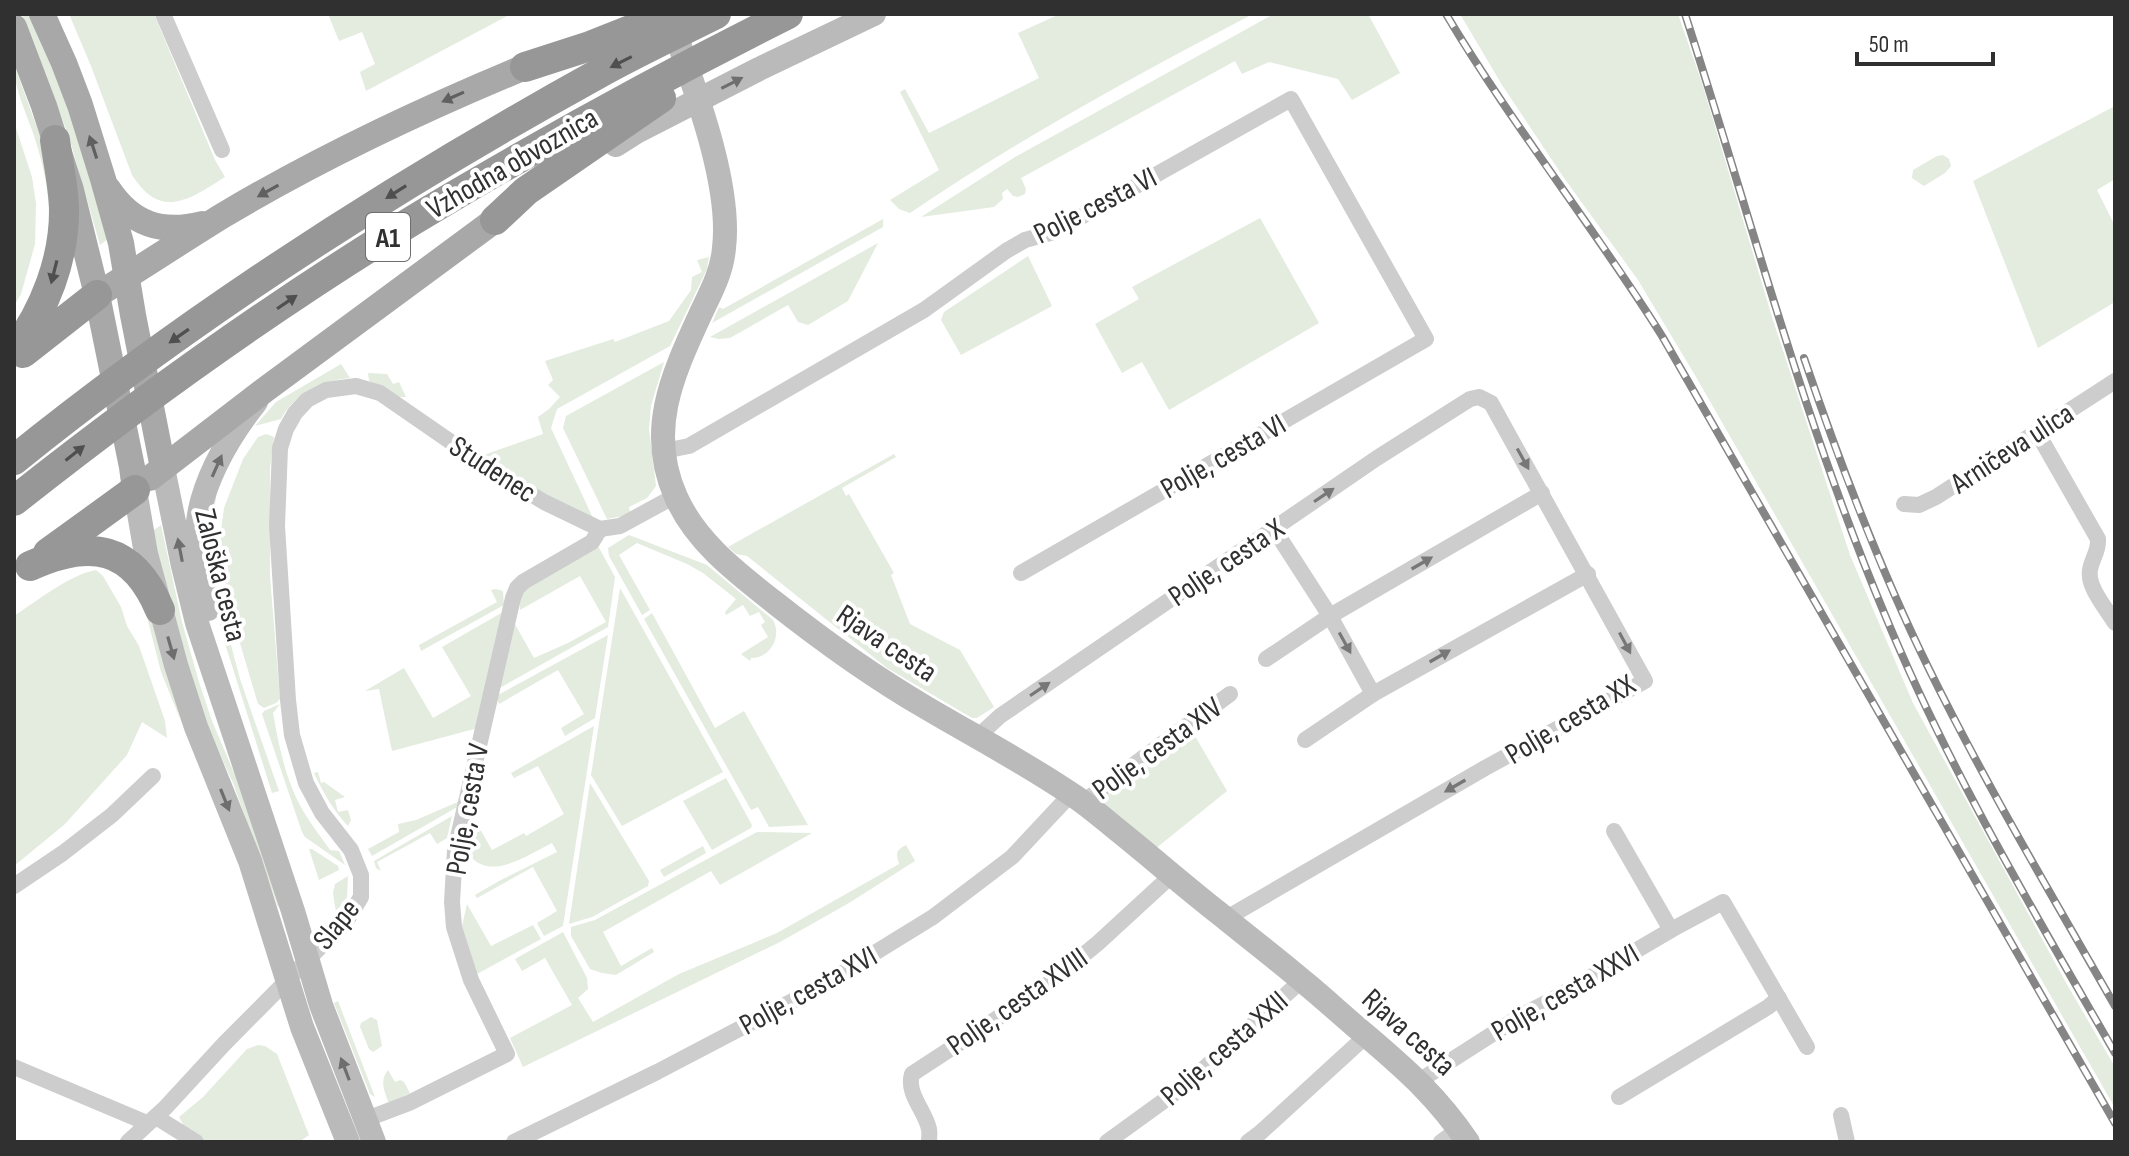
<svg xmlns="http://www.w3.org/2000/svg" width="2129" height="1156" viewBox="0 0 2129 1156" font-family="'Sofia Sans Condensed',sans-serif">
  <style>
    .green { fill: #e3ecdf }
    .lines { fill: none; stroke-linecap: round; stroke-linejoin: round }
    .street { stroke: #cdcdcd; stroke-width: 16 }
    .secondary { stroke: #bababa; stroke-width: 24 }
    .primary { stroke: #a8a8a8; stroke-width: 26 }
    .highway { stroke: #979797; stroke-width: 30 }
    .rail-casing { stroke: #858585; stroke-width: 8 }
    .rail { stroke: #fff; stroke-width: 5; stroke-dasharray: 15; stroke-linecap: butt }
    .oneway { fill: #4f4f4f }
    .oneway2 { fill: #6e6e6e }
    .oneway3 { fill: #606060 }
    .oneway4 { fill: #777 }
    .labels { text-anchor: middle; stroke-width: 8; stroke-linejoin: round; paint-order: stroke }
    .shield { fill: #fff; stroke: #6e6e6e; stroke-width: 2 }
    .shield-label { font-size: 28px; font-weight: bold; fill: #303030 }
    .street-label { font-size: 30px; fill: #303030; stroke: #fff }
  </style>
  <rect width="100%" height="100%" fill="#fff"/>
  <g class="green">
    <path d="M22 14H32L49 48 109 238 100 245 69 137Z"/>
    <path d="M69 14H154L215 160 225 177C190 199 161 221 132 175L91 66Z"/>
    <path d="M328 14H511L366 91 360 72 375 64 362 32 339 41Z"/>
    <path d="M1060 14H1253C1136 75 1019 139 910 213L899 209 890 200 939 170 900 92 905 89 929 133 1039 78 1018 33Z"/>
    <path d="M1274 14H1368L1400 73 1352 100 1338 79 1269 62 1242 74 1235 61 1021 178 1026 189 1025 194 1018 197 1013 196 1007 189 1002 193 1003 199 994 207 921 217 1015 157Z"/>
    <path d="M1460 14H1678L1702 83 1772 317 1850 555 1913 703 2065 981 2115 1067V1108L1696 377 1638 280 1564 178 1502 85Z"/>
    <path d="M14 64 40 136 53 184 49 227C50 195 44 166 34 136 26 112 14 89 14 64Z"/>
    <path d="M2115 106V179L2097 190 2115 226V302L2038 348 1973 181Z"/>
    <path d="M14 122 32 177 36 204 35 244 21 294 14 306Z"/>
    <path d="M1943 155 1949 159 1951 166 1945 173 1924 186 1912 178 1913 170 1937 156Z"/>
    <path d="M1260 218 1319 323 1169 410 1142 362 1122 373 1095 324 1139 299 1132 287Z"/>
    <path d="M883 219V227L712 323 719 307 723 309Z"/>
    <path d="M878 243 848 301 808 325 798 322 788 305 730 338 719 339 710 337Z"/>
    <path d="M1028 256 1052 306 961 355 941 320 944 312Z"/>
    <path d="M709 257 707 269 670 346 557 409 551 428 593 518 554 499 481 456 543 434 538 417 549 409 560 397 548 385 553 380 545 361 613 339 615 342 669 321 691 290 692 277 702 272 697 260Z"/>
    <path d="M664 362 651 406 649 429 656 486 647 498 629 507 630 512 623 516 607 519 563 428 566 416Z"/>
    <path d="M341 364 350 378C322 381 295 393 281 419L255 426 276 402Z"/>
    <path d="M368 373 387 374 393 384 399 382 406 397H398L369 381Z"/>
    <path d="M266 434 274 437 270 468V576L280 699 276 703 264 708 258 704 234 623 221 564 219 545 224 508 243 459 258 437Z"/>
    <path d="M894 454 896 457 842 488 846 496 849 494 894 573 891 575 910 624 960 650 994 707 977 718H972L887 668 747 556 736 554 728 547Z"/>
    <path d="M213 492 216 498 209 543 213 577 240 679 279 791 272 793 223 637 207 575 205 562Z"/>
    <path d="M161 525 182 622 199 682 212 721 247 803 281 904 278 907 233 783 206 723 192 686 151 532Z"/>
    <path d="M629 535 707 565 773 620C782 636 771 658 751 658L750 661 741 654 768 637 761 625 765 622 759 612 750 616 743 605 726 615 725 612 736 599 703 573 687 564 637 543 619 555 650 610 642 615 609 556 608 548Z"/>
    <path d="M598 546 615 577 608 627 496 690 512 619 534 658 568 643 606 622 580 576 520 610 519 602 524 589Z"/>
    <path d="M96 570 103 576 121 607 127 626 139 646 165 721 167 738 142 722 127 755 65 824 14 866V616C37 601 69 575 96 570Z"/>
    <path d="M620 588 723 772 622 826 591 775Z"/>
    <path d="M496 589 503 591 504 605 421 651 419 645 497 602 491 590Z"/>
    <path d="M143 601H147L197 760 161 672Z"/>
    <path d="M503 612 478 728 392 751 379 689 365 691 404 668 433 718 471 696 442 647Z"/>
    <path d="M652 613 715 728 744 711 808 825 769 827 758 807 751 810 644 619Z"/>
    <path d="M608 635 595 718 565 736 561 728 584 714 558 670 499 704 496 696Z"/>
    <path d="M280 704 273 713C279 747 286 783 305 814 312 826 322 838 330 850L339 851 345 865 305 837 302 832 262 714 264 711Z"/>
    <path d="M594 726 563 926 544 936 537 923 557 911 533 867 477 898 475 895 499 881 557 852 552 843C529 854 494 880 472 858 467 853 464 847 463 841 463 831 467 819 469 810L492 850 524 833 526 836 564 814 538 766 514 778 511 773Z"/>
    <path d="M1191 729 1227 791 1155 849 1095 801Z"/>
    <path d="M318 772 321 783 324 782 345 797 335 800 338 812 348 810 351 820 348 826C333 810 323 792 314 773Z"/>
    <path d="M726 778 752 825 751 828 712 850 683 801Z"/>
    <path d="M590 783 649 881 648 886 592 917 569 924Z"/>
    <path d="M460 801 459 806 372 856 368 849 399 832 398 824 416 820Z"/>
    <path d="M452 816 447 838 437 844 430 833 377 862 381 871 376 868 374 861Z"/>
    <path d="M757 832 812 833 720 885 711 871 603 932 621 966 652 948 654 952 616 975 602 973 590 969 571 936V927L595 920Z"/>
    <path d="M906 845 915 861 849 903 780 942 523 1067 510 1038 572 1005 545 958 522 971 515 959 563 932 587 978 588 989 578 998 593 1022 679 974 777 933 899 864C896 853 895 851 906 845Z"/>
    <path d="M703 846 706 853 664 877 660 870Z"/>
    <path d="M309 849H312L338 866 339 870 319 880Z"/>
    <path d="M348 876 347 897 336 912 333 893 335 884Z"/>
    <path d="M467 904 491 946 533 925 541 939 477 974 462 926Z"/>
    <path d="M338 1001 375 1097 370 1094 334 1003Z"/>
    <path d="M371 1017 377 1020 382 1046 373 1052 369 1049 360 1027 361 1023Z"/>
    <path d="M258 1045 265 1046 277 1054 309 1135 299 1142H202L185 1128 179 1117 203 1097 247 1049Z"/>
    <path d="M388 1070 395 1082 400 1080 404 1082 410 1093 392 1104H389C385 1092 379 1081 388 1070Z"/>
  </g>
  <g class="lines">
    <g class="street">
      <path d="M163 14 222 150"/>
      <path d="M2037 432 2098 539C2099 551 2092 558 2090 570 2087 587 2106 608 2115 623"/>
      <path d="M664 451 689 446 924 310 1006 251 1025 240 1054 232 1291 99 1426 339 1021 573"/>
      <path d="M1904 504 1919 505 1936 497 2115 381"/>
      <path d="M1274 529 1330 616 1373 694"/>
      <path d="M1266 659 1330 616 1542 493"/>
      <path d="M981 739 986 729 1000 716 1377 458 1470 399 1479 397 1491 403 1645 681 1485 768 1225 919"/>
      <path d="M1305 740 1373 694 1588 574"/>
      <path d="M1083 802 1230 694"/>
      <path d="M1614 831 1671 930"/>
      <path d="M14 886 63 853 112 815 153 776"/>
      <path d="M14 1067 147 1123"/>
      <path d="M1419 1081 1519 1017 1557 997 1671 930 1723 902 1807 1047"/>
      <path d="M1619 1097 1768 1007 1779 998"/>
      <path d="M1841 1115 1847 1142"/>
      <path d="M156 1117 196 1142"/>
      <path d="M364 1120 409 1103 507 1054 471 980 454 927 452 902 455 850 513 598 517 588 523 582 592 542 600 529"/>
      <path d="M128 1142 165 1108 224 1044 347 920 361 897V875L351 850 322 813 306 783 292 735 288 700 277 526 280 448 286 429 295 413 307 400 326 390 356 386 380 393 493 471 544 502 600 529 620 526 675 496"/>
      <path d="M514 1142 657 1072 821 986 933 917 1012 857 1071 794"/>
      <path d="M929 1142C929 1138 930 1133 929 1129 925 1110 906 1094 912 1074L1042 989 1098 943 1172 875"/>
      <path d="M1107 1142 1187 1084 1302 980"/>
      <path d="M1248 1142 1260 1133 1366 1036"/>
      <path d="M1441 1142 1459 1129"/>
    </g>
    <g class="secondary">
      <path d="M670 18C692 82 732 182 724 248 722 272 711 292 701 313 673 374 646 430 676 497 696 542 736 572 774 602 822 640 872 676 925 707 974 736 1024 762 1071 794 1090 806 1107 822 1125 836 1157 862 1188 889 1220 914 1248 937 1277 959 1304 982 1326 1000 1346 1019 1368 1037 1409 1072 1437 1097 1468 1142"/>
      <path d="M616 145 638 131 759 69 874 14"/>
      <path d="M163 468 183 566 197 623 293 911 321 1005 374 1142"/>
      <path d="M135 490 146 554 176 665 196 727 250 861 302 1027 348 1142"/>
      <path d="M208 609C204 586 197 560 197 536 197 489 228 437 256 402"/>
    </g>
    <g class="primary">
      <path d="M42 14 64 63 80 105 103 179 121 243 133 315 163 468"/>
      <path d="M14 27 44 106 71 190 97 295 132 467 135 490"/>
      <path d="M108 189C132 225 162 234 202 224"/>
      <path d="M97 295C139 269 180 242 222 216 319 158 421 110 525 67"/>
      <path d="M150 478 266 389 495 220"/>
    </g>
    <g class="highway">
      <path d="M525 67 590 46 671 14"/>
      <path d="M495 220 526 191 661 98"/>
      <path d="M14 351C45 310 65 258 64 207 63 184 58 162 55 140"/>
      <path d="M23 353 97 295"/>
      <path d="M14 460C195 314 393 187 596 75 635 53 676 34 716 14"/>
      <path d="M14 501C153 391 299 287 452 197 562 132 674 71 788 14"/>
      <path d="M48 553 135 490"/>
      <path d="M30 566C90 539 133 545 160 610"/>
    </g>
    <defs>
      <g id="rail">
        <path d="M1446 14C1512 125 1594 227 1662 336L2115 1123"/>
        <path d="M1685 14C1750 215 1803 420 1885 615 1948 768 2033 910 2115 1053"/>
        <path d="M1804 358C1840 464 1879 567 1928 667 1985 783 2051 894 2115 1006"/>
      </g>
    </defs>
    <use href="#rail" class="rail-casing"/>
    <use href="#rail" class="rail"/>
  </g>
  <defs><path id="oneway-solid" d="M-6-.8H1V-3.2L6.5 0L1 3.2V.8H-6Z" transform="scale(2)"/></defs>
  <g class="oneway">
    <use href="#oneway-solid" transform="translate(621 62) rotate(153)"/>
    <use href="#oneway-solid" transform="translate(396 192) rotate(148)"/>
    <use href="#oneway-solid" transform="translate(54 272) rotate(104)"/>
    <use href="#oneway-solid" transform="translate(287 302) rotate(-34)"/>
    <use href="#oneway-solid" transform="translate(179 336) rotate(145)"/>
    <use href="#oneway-solid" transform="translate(75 453) rotate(-38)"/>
  </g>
  <g class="oneway2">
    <use href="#oneway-solid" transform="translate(732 83) rotate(-27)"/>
    <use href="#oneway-solid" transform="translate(217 466) rotate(-66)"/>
    <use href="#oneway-solid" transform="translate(180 550) rotate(-101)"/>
    <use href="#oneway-solid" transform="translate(171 648) rotate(74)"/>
    <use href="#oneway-solid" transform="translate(225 800) rotate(68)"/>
    <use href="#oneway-solid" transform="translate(345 1069) rotate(-111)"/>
  </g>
  <g class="oneway3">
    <use href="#oneway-solid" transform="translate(453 97) rotate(156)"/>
    <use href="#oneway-solid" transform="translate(93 147) rotate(-108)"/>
    <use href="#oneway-solid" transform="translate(268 191) rotate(151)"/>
  </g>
  <g class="oneway4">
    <use href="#oneway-solid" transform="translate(1523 459) rotate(61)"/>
    <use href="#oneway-solid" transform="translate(1324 495) rotate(-34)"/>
    <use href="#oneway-solid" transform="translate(1422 563) rotate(-30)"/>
    <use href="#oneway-solid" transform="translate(1345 643) rotate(61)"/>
    <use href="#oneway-solid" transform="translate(1625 643) rotate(62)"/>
    <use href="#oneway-solid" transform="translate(1440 656) rotate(-30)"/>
    <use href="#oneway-solid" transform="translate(1040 689) rotate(-34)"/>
    <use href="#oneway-solid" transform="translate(1455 786) rotate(150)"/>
  </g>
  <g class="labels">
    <rect class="shield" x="366" y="213" width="44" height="48" rx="6"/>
    <g class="shield-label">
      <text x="388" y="247">A1</text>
    </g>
    <g class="street-label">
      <text transform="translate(512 163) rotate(-30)" y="10">Vzhodna obvoznica</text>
      <text transform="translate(1095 205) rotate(-27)" y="10">Polje cesta VI</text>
      <text transform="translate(2012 448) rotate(-33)" y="10">Arničeva ulica</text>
      <text transform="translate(1223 456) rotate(-30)" y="10">Polje, cesta VI</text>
      <text transform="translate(493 469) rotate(33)" y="10">Studenec</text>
      <text transform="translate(1226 562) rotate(-34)" y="10">Polje, cesta X</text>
      <text transform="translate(221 575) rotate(76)" y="10">Zaloška cesta</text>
      <text transform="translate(887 643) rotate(34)" y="10">Rjava cesta</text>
      <text transform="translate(1570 719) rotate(-31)" y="10">Polje, cesta XX</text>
      <text transform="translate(1157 748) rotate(-36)" y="10">Polje, cesta XIV</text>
      <text transform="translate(467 809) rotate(-80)" y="10">Polje, cesta V</text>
      <text transform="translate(336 924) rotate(-51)" y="10">Slape</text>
      <text transform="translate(808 990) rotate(-29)" y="10">Polje, cesta XVI</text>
      <text transform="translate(1565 992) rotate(-30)" y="10">Polje, cesta XXVI</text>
      <text transform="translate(1017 1001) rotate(-35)" y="10">Polje, cesta XVIII</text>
      <text transform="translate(1409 1032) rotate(42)" y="10">Rjava cesta</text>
      <text transform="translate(1224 1048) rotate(-41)" y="10">Polje, cesta XXII</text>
    </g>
  </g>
  <rect width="2129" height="1156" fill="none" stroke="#303030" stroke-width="32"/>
  <path d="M1857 52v12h136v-12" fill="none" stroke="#303030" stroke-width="4"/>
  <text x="1869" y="52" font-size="24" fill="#303030" stroke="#ffffff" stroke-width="6" paint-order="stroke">50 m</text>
</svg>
